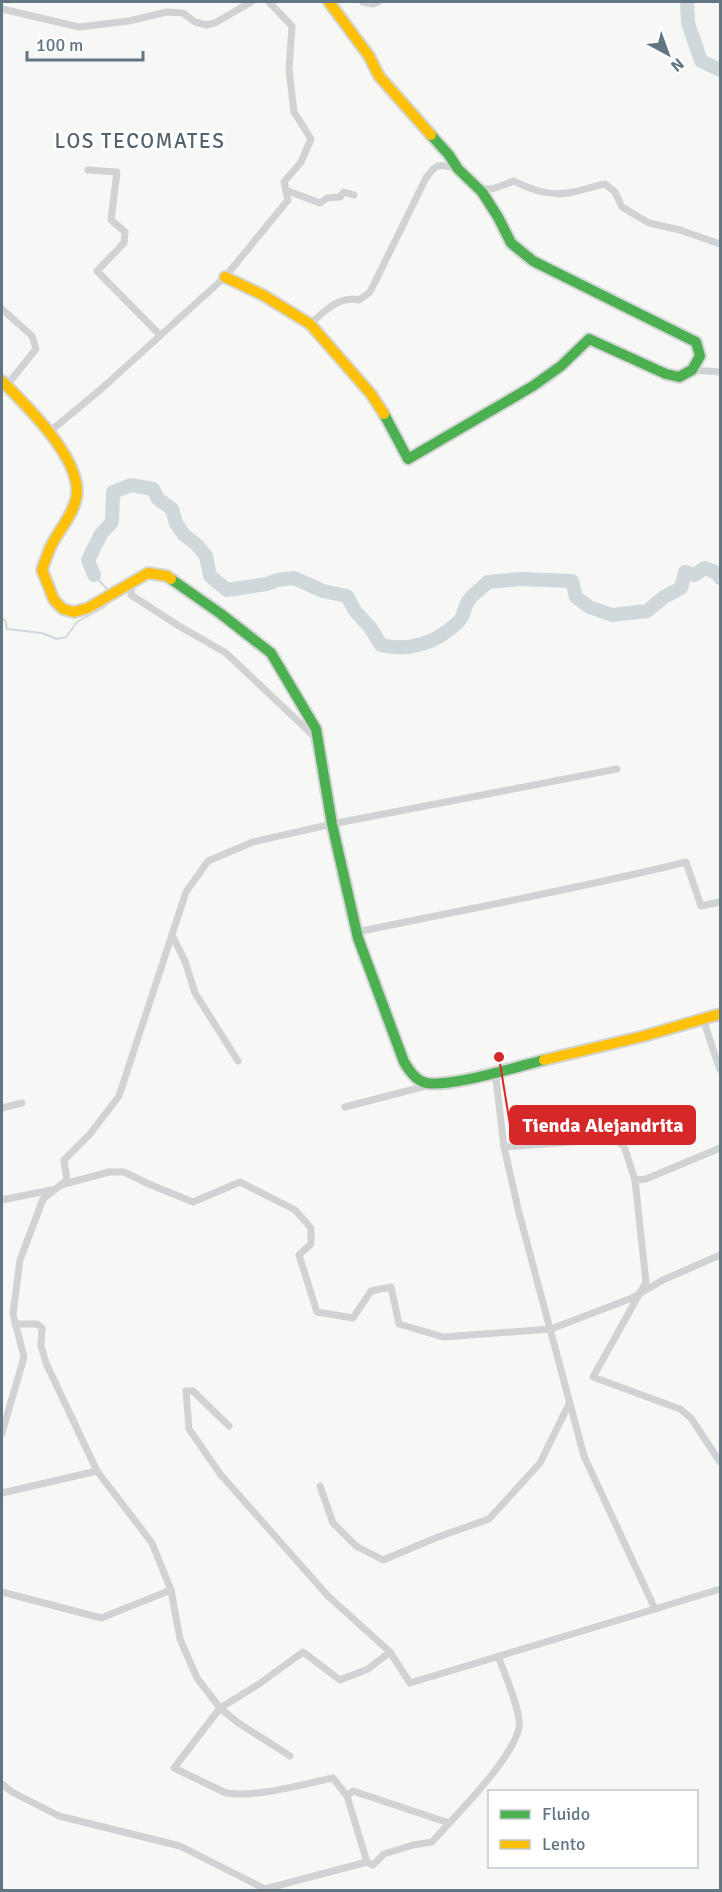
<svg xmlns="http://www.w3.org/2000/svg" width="722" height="1892" viewBox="0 0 722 1892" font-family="Signika,sans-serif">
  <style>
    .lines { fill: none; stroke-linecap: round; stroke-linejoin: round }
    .stream { stroke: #cfd8da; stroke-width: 2 }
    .river { stroke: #cfd8da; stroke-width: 14 }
    .fast-casing { stroke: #d4d5d6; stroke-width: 14 }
    .slow-casing { stroke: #d4d5d6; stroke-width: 14 }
    .street { stroke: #d1d2d3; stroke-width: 7 }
    .fast { stroke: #4caf50; stroke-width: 10 }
    .slow { stroke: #ffc107; stroke-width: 10 }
    .labels { text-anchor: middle; stroke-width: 6; stroke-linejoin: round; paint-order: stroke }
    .quarter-label { font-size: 21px; letter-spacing: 1.5px; fill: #54636d; stroke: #fff }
    .leader { fill: none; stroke: #d62828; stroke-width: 2 }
    .callout-dot { fill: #d62828; stroke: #fff; stroke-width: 2 }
    .callout { fill: #d62828; stroke: #d62828; stroke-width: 2 }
    .callout-label { font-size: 20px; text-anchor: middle; font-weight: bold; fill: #fff }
  </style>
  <rect width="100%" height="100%" fill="#f7f7f6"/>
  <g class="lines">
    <g class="stream">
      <path d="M94 575 108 590"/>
      <path d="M2 619 5 620 7 629 42 633 57 639 66 637 77 622 104 607 112 598"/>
    </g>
    <g class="river">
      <path d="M687 2 688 23 701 61 720 70"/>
      <path d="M94 575 88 560 101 534 112 522 113 492 131 485 153 489 158 499 172 509 176 523 184 535 196 544 206 556 210 576 227 590 267 584 277 580 294 578 323 591 347 596 355 611 370 627 381 645C409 652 437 643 458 622 464 617 464 608 468 601 473 594 482 588 488 582L520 579 572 581 576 597 589 607 612 615 647 611 664 597 681 588 685 572 694 575 705 568 717 573 720 578"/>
    </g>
    <defs>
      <g id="fast">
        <path d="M384 414 408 459 533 386 561 366 589 339 666 374 679 377 692 370 700 356 696 342 533 261 511 243 498 217 482 192 458 169 449 155 431 135"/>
        <path d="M171 579 221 614 271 653 316 729 332 824 358 938 404 1062C409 1070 414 1078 423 1082 444 1090 519 1066 544 1060"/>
      </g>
      <g id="slow">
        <path d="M329 2 369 56 379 76 431 135"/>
        <path d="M225 277 263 295 310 324 371 394 384 414"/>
        <path d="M2 381C26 405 85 462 76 499 72 516 60 529 52 544 48 552 45 561 42 570L54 600 63 609 74 612 88 608 148 573 167 576 171 579"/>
        <path d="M544 1060 644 1036 720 1014"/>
      </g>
    </defs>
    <use href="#fast" class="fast-casing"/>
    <use href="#slow" class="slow-casing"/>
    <g class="street">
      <path d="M363 2 373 4 378 2"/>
      <path d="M2 9 79 27 129 21 167 12 183 13 195 22 206 25 215 23 251 2"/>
      <path d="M88 170 117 172 111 220 125 232 124 243 97 271 160 335"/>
      <path d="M479 188 492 189 514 181C531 190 553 197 573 192 584 190 594 186 605 184L615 192 622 207 649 223 680 230 720 244"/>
      <path d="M288 191 320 203 327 198 340 197 344 192 354 195"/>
      <path d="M2 309 32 336 36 349 7 385"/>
      <path d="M310 324C325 311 338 296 359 300L370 292 426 178C437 162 440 164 458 169"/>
      <path d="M692 370 720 372"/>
      <path d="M48 433 100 390 225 277 288 200 284 182 301 162 311 139 294 112 289 69 292 26 269 2"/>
      <path d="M132 582 131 595 179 626 226 653 317 739"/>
      <path d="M357 932C467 909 577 889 686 862L701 906 720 902"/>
      <path d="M172 935 185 961 195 993 238 1061"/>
      <path d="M703 1019 720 1070"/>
      <path d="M495 1071 504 1147 519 1213 584 1456 655 1609 720 1589"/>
      <path d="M345 1107 430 1085"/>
      <path d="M2 1108 22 1103"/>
      <path d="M504 1147 613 1139 624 1146 635 1180 646 1179 720 1148"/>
      <path d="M635 1180 646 1282 593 1377 680 1409 691 1418 720 1462"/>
      <path d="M61 1185 109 1172H124L151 1185 193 1202 240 1182 295 1210 311 1228V1244L299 1255 317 1312 353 1318 371 1291 391 1287 399 1324 443 1337 551 1329 632 1298 663 1280 720 1255"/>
      <path d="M2 1200 51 1190"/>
      <path d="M15 1324H37L42 1328 41 1346 46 1363 97 1471 152 1543 171 1590 180 1639 197 1678 220 1708 237 1722 290 1756"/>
      <path d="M229 1426 193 1391H186L189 1429 221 1475 328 1596 390 1652"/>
      <path d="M2 1433 24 1357 13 1314 20 1260 43 1199 67 1180 64 1160 90 1134 119 1096 186 892 208 861 253 842 332 824 617 769"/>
      <path d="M320 1486 333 1523 356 1546 383 1560 438 1537 489 1519 540 1463 569 1404"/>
      <path d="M2 1493 97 1471"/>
      <path d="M2 1592 101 1618 171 1590"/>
      <path d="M2 1784 12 1792 59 1816 180 1846 265 1889 367 1862 373 1865 384 1854 413 1845 432 1842C455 1816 512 1760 519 1728 522 1713 504 1672 498 1656"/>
      <path d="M347 1796 353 1791 449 1823"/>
      <path d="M367 1862 347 1796 333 1778C303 1784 255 1798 226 1793L174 1768 220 1708 259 1684 303 1652 340 1680 368 1669 390 1652 410 1683 655 1609"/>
    </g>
    <use href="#fast" class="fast"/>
    <use href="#slow" class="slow"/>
  </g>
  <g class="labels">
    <g class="quarter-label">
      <text x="140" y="148">LOS TECOMATES</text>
    </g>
  </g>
  <path class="leader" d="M499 1057L510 1125"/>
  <circle class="callout-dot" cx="499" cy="1057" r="6"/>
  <rect class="callout" x="510" y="1106" width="185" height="38" rx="6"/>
  <g class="callout-label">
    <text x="603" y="1132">Tienda Alejandrita</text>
  </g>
  <rect width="722" height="1892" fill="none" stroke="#627582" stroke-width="6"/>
  <rect x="488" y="1790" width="210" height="78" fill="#ffffff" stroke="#c0c8cd" stroke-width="1.5"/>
  <rect x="500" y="1810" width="30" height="9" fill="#4caf50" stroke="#c0c8cd" stroke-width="1.5"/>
  <text x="542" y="1820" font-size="18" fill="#627582">Fluido</text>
  <rect x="500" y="1840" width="30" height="9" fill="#ffc107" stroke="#c0c8cd" stroke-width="1.5"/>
  <text x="542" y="1850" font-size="18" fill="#627582">Lento</text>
  <g transform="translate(668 54) rotate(139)" stroke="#ffffff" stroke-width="4.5" paint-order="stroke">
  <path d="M0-4.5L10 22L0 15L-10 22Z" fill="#627582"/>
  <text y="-9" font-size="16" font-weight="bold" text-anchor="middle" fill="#627582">N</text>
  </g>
  <path d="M27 51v9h116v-9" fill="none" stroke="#627582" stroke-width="3"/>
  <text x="36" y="51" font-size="18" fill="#627582" stroke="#ffffff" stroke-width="4.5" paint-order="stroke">100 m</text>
</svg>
